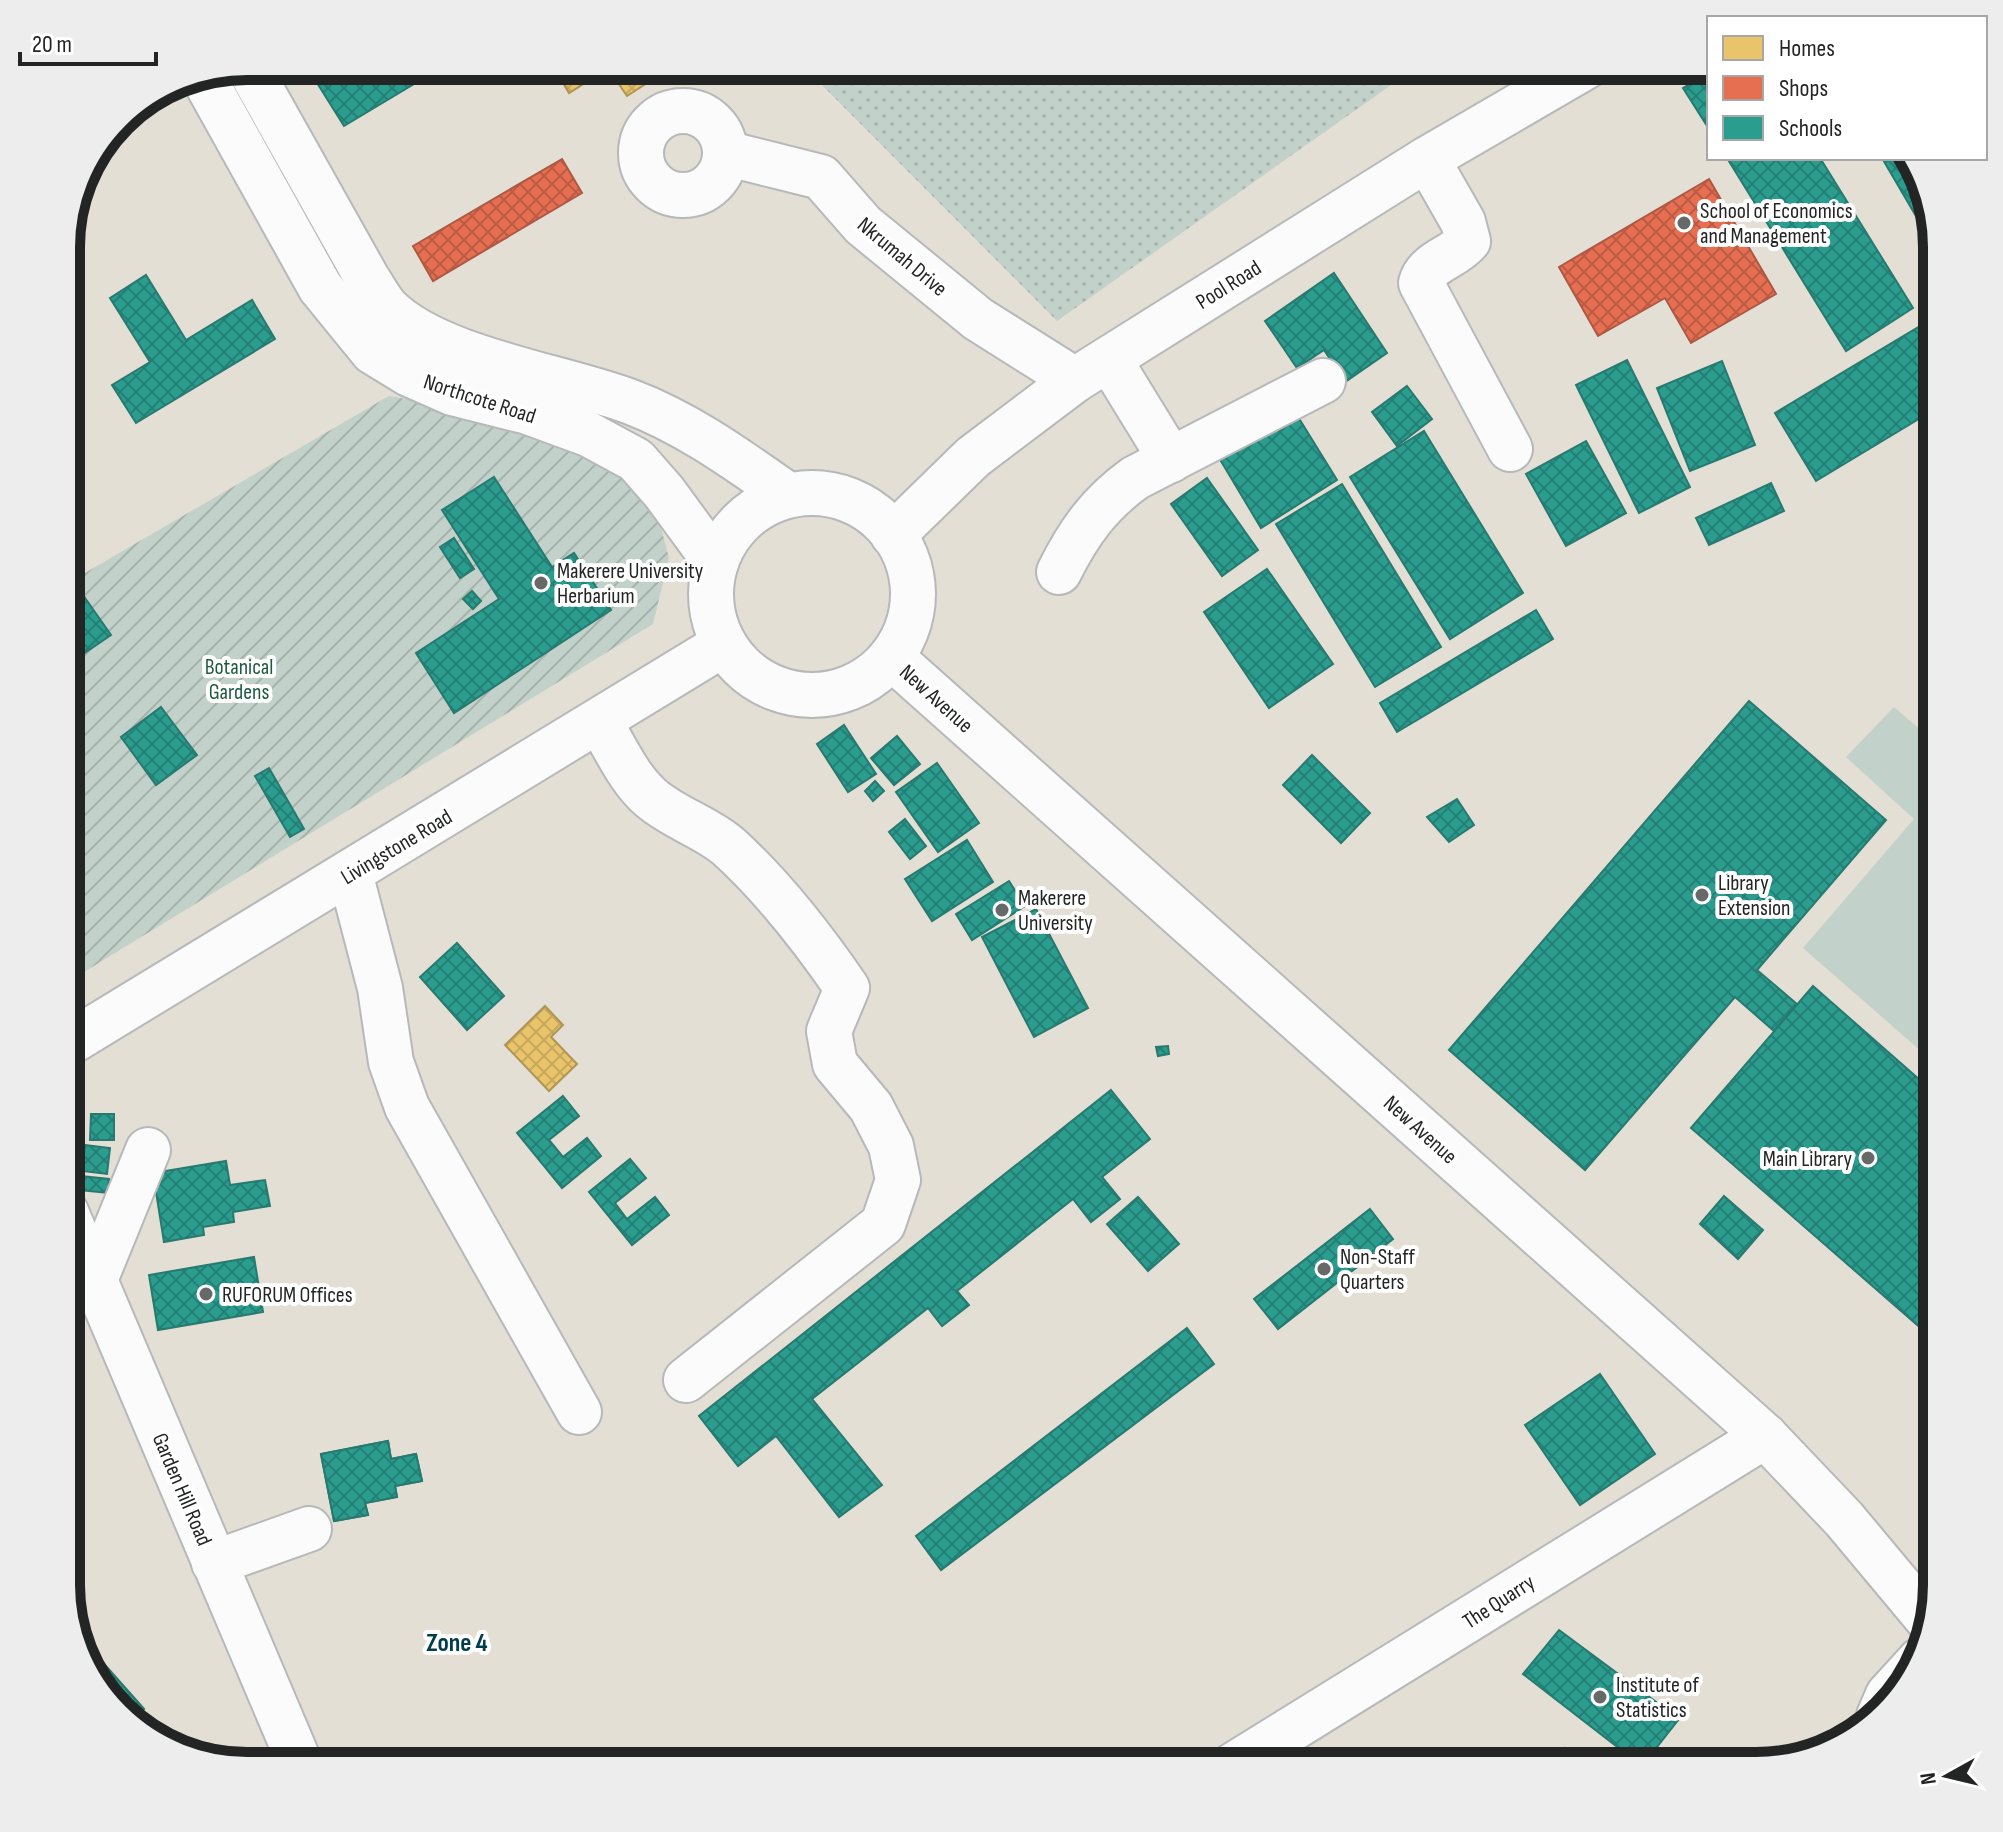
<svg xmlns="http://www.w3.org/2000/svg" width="2003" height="1832" viewBox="0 0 2003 1832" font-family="'Sofia Sans Condensed',sans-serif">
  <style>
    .education { fill: #e3dfd4 }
    .grass { fill: url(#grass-dots) }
    .park { fill: #c2d1c9 }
    .garden { fill: url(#garden-furrows) }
    .homes { fill: url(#homes-cross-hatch); stroke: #ae9455; stroke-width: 2 }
    .shops { fill: url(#shops-cross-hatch); stroke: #ac5844; stroke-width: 2 }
    .schools { fill: url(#schools-cross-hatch); stroke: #28796f; stroke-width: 2 }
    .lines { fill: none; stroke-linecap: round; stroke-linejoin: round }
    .minor-casing { stroke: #b7b8b9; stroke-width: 48 }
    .minor { stroke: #fbfbfb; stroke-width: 44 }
    .poi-dot { fill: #676868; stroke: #fff; stroke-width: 3 }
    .labels { text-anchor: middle; stroke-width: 8; stroke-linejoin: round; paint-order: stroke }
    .poi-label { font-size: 22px; fill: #232424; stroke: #fff; text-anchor: start }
    .street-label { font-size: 22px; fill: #232424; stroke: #fff }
    .park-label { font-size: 22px; fill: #1e5b41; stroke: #fff }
    .quarter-label { font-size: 26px; font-weight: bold; fill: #033d4c; stroke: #fff }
    .rim { fill: none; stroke: #232424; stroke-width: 10 }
  </style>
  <defs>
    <pattern id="grass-dots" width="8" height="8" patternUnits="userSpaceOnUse" patternTransform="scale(2)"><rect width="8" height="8" fill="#c2d1c9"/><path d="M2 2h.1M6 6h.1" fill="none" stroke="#a6b3ac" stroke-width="1.8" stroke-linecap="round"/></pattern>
    <pattern id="garden-furrows" width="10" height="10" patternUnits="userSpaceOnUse" patternTransform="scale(2)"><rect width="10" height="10" fill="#c2d1c9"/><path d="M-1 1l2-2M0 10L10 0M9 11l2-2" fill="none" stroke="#a6b3ac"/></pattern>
    <pattern id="homes-cross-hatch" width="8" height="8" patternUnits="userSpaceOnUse" patternTransform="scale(2)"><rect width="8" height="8" fill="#e9c46a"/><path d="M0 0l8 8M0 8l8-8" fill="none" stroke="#c8a85c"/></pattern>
    <pattern id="shops-cross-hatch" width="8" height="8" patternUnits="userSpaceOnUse" patternTransform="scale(2)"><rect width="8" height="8" fill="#e76f51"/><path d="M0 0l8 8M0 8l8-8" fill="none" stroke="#bb5b43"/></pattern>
    <pattern id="schools-cross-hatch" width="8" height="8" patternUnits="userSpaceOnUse" patternTransform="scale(2)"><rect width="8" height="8" fill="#2a9d8f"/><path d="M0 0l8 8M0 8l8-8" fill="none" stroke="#248075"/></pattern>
  </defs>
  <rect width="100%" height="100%" fill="#e4e5e6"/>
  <path class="education" d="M247 66H1709V158H1910L1923 177 1937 236V1585L1923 1655 1884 1713 1826 1752 1756 1766H247L177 1752 119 1713 80 1655 66 1596V235L84 167 127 111 178 80Z"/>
  <path class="grass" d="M803 66H1418L1057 321Z"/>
  <path class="park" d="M1894 707 1937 744V1065L1803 948 1914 819 1846 757Z"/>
  <path class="garden" d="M389 396 540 422 623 463 657 513 669 558 653 624 66 983V584Z"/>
  <g class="homes">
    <path d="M553 66H655L661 74 627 96 612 74 605 78 601 73 569 93Z"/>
    <path d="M545 1006 563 1025 551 1037 577 1064 549 1091 505 1045Z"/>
    <path d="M96 1655 144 1709 131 1721 119 1713 86 1664Z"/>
  </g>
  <g class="shops">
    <path d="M562 159 582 193 433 281 413 246Z"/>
    <path d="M1709 179 1776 294 1691 343 1665 298 1598 336 1559 267Z"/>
  </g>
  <g class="schools">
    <path d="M335 66H444L344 126 314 78Z"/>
    <path d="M1709 72V129L1683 88Z"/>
    <path d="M1727 158H1820L1913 308 1846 351Z"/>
    <path d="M1882 158H1910L1923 177 1937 236V252Z"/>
    <path d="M1334 273 1387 353 1345 382 1324 350 1297 368 1265 321Z"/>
    <path d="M146 275 186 340 252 300 275 339 136 423 112 385 150 362 110 298Z"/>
    <path d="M1922 325 1937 351V408L1816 481 1775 413Z"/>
    <path d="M1627 360 1690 487 1639 513 1576 385Z"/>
    <path d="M1722 361 1755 445 1690 471 1657 388Z"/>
    <path d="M1407 386 1432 419 1397 446 1372 412Z"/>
    <path d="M1287 399 1337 480 1261 528 1212 446Z"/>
    <path d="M1424 431 1523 593 1450 639 1350 477Z"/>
    <path d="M1586 441 1626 513 1566 546 1526 474Z"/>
    <path d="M494 477 552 567 574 553 611 610 454 713 416 653 499 599 442 510Z"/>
    <path d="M1207 478 1258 550 1222 576 1171 504Z"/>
    <path d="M1771 483 1784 511 1709 545 1696 518Z"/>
    <path d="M1342 484 1441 647 1375 687 1276 524Z"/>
    <path d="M454 538 474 569 460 578 440 547Z"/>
    <path d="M1267 569 1333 664 1269 708 1204 612Z"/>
    <path d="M472 591 481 601 473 609 463 599Z"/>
    <path d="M83 595 111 635 70 663 66 658V607Z"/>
    <path d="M1536 610 1553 639 1397 732 1380 703Z"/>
    <path d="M1749 701 1886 820 1757 970 1797 1004 1774 1031 1735 997 1585 1170 1449 1050Z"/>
    <path d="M161 707 197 755 156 785 121 737Z"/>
    <path d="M844 725 876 774 848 792 817 744Z"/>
    <path d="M897 736 920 764 894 785 871 758Z"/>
    <path d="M1312 755 1370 813 1341 843 1283 785Z"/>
    <path d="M937 763 979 823 938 852 896 792Z"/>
    <path d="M269 768 304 829 290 837 255 776Z"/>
    <path d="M875 781 884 791 873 801 865 791Z"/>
    <path d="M1457 799 1474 825 1449 842 1427 817Z"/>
    <path d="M905 819 926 846 910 859 889 832Z"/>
    <path d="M967 840 993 882 932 921 905 879Z"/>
    <path d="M1009 881 1025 906 972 940 956 914Z"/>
    <path d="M1036 909 1088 1008 1034 1037 982 937Z"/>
    <path d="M457 943 504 996 467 1030 420 977Z"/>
    <path d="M1813 986 1937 1095V1314L1923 1330 1691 1128Z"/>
    <path d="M1168 1046 1169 1054 1158 1056 1156 1047Z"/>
    <path d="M1111 1090 1150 1139 1102 1177 1120 1199 1091 1222 1073 1199 957 1291 969 1305 942 1326 928 1308 812 1399 882 1485 839 1517 776 1436 738 1466 699 1416Z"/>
    <path d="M563 1096 579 1116 549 1140 563 1157 587 1138 601 1156 562 1188 517 1133Z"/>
    <path d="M91 1114H114V1140H90Z"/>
    <path d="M85 1145 110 1148 107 1174 82 1171Z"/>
    <path d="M630 1159 646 1178 615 1203 627 1219 655 1197 669 1215 632 1245 589 1192Z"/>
    <path d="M226 1161 230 1185 265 1180 270 1206 233 1212 234 1222 203 1227 204 1235 164 1242 153 1173Z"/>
    <path d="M81 1176 109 1179 108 1193 80 1190Z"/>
    <path d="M1724 1196 1763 1230 1738 1259 1700 1224Z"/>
    <path d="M1138 1197 1179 1244 1148 1271 1107 1224Z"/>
    <path d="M1370 1209 1393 1239 1278 1329 1254 1299Z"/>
    <path d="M254 1257 263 1312 158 1330 149 1275Z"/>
    <path d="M1187 1328 1214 1364 941 1570 916 1536Z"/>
    <path d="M1600 1374 1655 1454 1580 1505 1525 1425Z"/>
    <path d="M66 1379 83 1405 66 1416Z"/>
    <path d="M388 1441 391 1459 416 1454 422 1481 395 1486 397 1497 365 1503 368 1515 334 1521 321 1454Z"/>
    <path d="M388 1441 391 1459 416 1454 422 1481 395 1486 397 1497 365 1503 368 1515 334 1521 321 1454Z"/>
    <path d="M1559 1630 1679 1719 1642 1766 1523 1674Z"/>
    <path d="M96 1655 144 1709 131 1721 119 1713 86 1664Z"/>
    <path d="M1565 1748 1589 1766H1553Z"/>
  </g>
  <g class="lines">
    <defs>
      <g id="minor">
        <path d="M248 66 367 278C373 287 379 299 387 308 437 359 563 376 631 402 687 423 739 461 788 495"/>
        <path d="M202 75 320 287 373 352 409 374 452 393 528 412 588 434 636 460 664 492 716 563"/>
        <circle cx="683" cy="153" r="42"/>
        <path d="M725 153 821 177 863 225 978 319 1075 380"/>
        <path d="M1427 159 1463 222 1468 241C1454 258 1427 261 1421 283L1510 449"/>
        <path d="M1109 359 1171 460"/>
        <circle cx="812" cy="594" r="101"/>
        <path d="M893 535 973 457 1075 380 1427 159 1587 66"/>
        <path d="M1059 572C1079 532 1099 504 1135 478L1323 381"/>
        <path d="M891 657 1765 1436 1844 1519 1930 1622"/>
        <path d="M600 723C616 748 628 778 651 798 674 818 706 827 729 847 774 888 812 937 847 988L829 1031 835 1064 871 1107 891 1146 898 1180 883 1224 686 1380"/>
        <path d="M350 873 380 988 391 1062 407 1107 579 1412"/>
        <path d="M66 1045 724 644"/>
        <path d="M66 1212 301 1766"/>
        <path d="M95 1280 148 1150"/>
        <path d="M214 1563 309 1529"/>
        <path d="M1879 1716 1888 1695 1920 1660"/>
        <path d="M1232 1766 1765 1436"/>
      </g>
    </defs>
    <use href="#minor" class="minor-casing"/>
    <use href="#minor" class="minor"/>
  </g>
  <g class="poi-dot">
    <circle cx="1684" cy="223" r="8"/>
    <circle cx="541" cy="583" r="8"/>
    <circle cx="1702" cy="895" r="8"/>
    <circle cx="1002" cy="910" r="8"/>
    <circle cx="1868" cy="1158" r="8"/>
    <circle cx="1324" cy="1269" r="8"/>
    <circle cx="206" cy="1294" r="8"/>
    <circle cx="1600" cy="1697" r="8"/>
  </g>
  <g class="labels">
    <g class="poi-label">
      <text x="1700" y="218">School of Economics<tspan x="1700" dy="25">and Management</tspan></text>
      <text x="557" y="578">Makerere University<tspan x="557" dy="25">Herbarium</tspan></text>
      <text x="1718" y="890">Library<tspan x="1718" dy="25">Extension</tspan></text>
      <text x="1018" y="905">Makerere<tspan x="1018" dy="25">University</tspan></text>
      <text x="1852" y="1166" text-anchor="end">Main Library</text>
      <text x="1340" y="1264">Non-Staff<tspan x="1340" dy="25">Quarters</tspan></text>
      <text x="222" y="1302">RUFORUM Offices</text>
      <text x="1616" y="1692">Institute of<tspan x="1616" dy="25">Statistics</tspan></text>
    </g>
    <g class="street-label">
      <text transform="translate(903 256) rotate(40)" y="8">Nkrumah Drive</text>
      <text transform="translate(1228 284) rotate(-32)" y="8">Pool Road</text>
      <text transform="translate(480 398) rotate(18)" y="8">Northcote Road</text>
      <text transform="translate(937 698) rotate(42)" y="8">New Avenue</text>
      <text transform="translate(396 846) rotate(-31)" y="8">Livingstone Road</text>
      <text transform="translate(1421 1129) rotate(42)" y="8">New Avenue</text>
      <text transform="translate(183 1489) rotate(67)" y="8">Garden Hill Road</text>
      <text transform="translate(1498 1601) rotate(-33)" y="8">The Quarry</text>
    </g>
    <g class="park-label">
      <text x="239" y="674">Botanical<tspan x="239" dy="25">Gardens</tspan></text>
    </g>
    <g class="quarter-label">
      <text x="457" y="1651">Zone 4</text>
    </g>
  </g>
  <path d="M0 0H2003V1832H0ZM247 80H1756A167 167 0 0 1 1923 247V1585A167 167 0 0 1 1756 1752H247A167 167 0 0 1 80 1585V247A167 167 0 0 1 247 80Z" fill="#ededed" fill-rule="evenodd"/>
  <path class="rim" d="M247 80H1756A167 167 0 0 1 1923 247V1585A167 167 0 0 1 1756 1752H247A167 167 0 0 1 80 1585V247A167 167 0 0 1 247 80Z"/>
  <rect x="1707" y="16" width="280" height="144" fill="#ffffff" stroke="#a7a7a7" stroke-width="2"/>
  <rect x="1723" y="36" width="40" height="24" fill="#e9c46a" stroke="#a7a7a7" stroke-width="2"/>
  <text x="1779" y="56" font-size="24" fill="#232424">Homes</text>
  <rect x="1723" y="76" width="40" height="24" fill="#e76f51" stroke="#a7a7a7" stroke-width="2"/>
  <text x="1779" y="96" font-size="24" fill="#232424">Shops</text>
  <rect x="1723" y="116" width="40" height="24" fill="#2a9d8f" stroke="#a7a7a7" stroke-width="2"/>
  <text x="1779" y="136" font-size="24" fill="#232424">Schools</text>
  <g transform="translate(1947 1776) rotate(262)" stroke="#ffffff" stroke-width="6" paint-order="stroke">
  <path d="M0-6L14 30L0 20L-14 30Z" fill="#232424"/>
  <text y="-12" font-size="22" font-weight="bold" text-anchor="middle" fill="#232424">N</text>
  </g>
  <path d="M20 52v12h136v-12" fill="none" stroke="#232424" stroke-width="4"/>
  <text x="32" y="52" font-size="24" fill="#232424" stroke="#ffffff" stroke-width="6" paint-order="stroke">20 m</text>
</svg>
